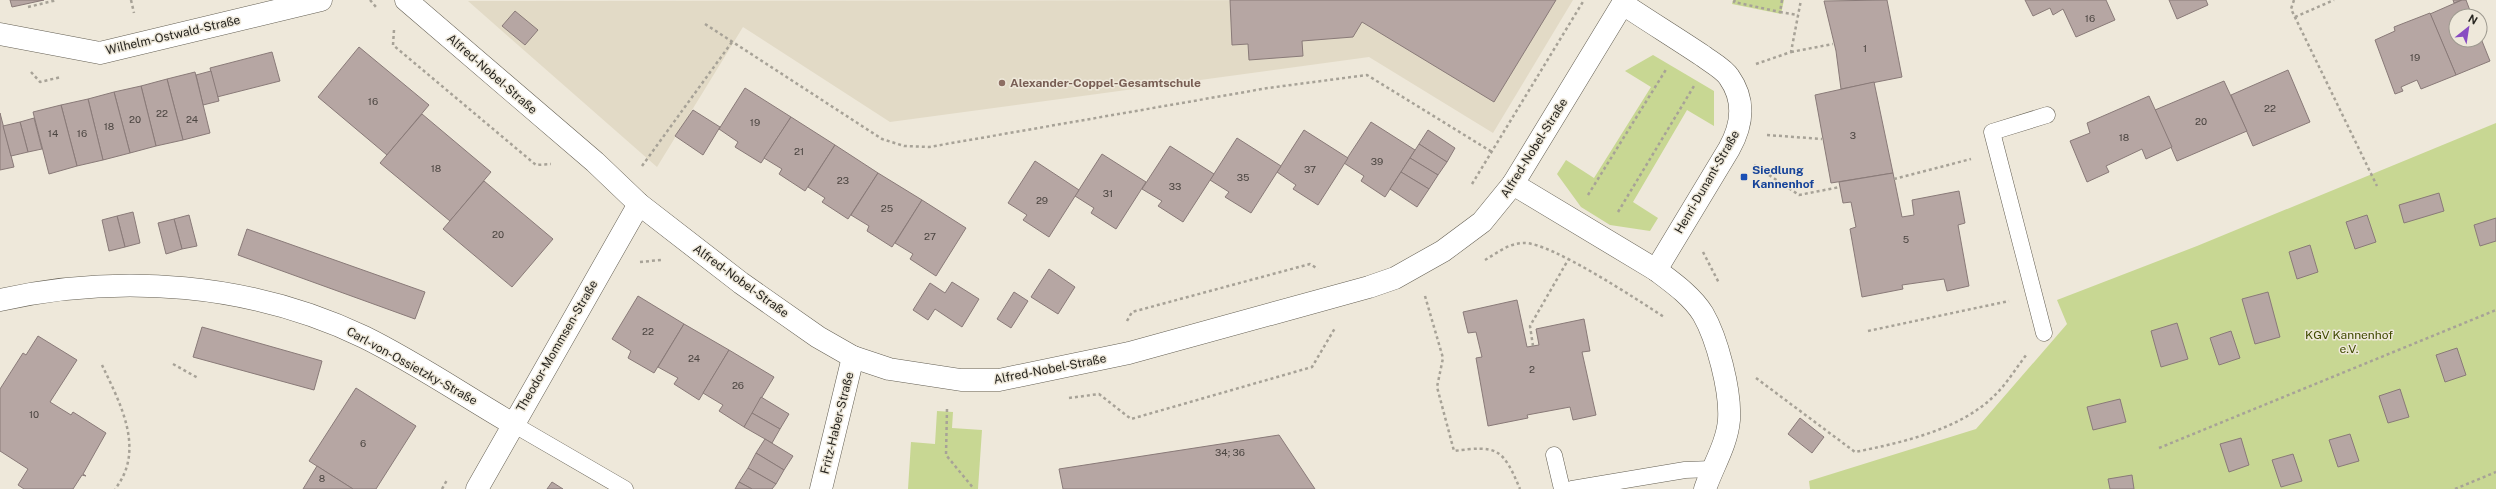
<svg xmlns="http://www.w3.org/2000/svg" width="2496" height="489" viewBox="0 0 2496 489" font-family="'Public Sans',sans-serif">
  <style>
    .built { fill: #e2dac6 }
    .green { fill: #c8d793 }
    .building { fill: #b6a6a3; stroke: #897a78 }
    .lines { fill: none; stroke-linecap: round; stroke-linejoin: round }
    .service-casing { stroke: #645f53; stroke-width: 17 }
    .minor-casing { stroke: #645f53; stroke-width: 23 }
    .path { stroke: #a7a297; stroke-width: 2.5; stroke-dasharray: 3 3; stroke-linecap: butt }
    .service { stroke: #fff; stroke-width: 16 }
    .minor { stroke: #fff; stroke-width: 22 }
    .education-dot { fill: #8d6e63; stroke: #eee8da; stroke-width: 1.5 }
    .transit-dot { fill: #1a4fb4; stroke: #eee8da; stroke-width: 1.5 }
    .labels { text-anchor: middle; stroke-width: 3; stroke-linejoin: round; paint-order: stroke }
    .number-label { font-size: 10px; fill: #4b4541 }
    .street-label { font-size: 12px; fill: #272520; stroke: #eee8da }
    .education-label { font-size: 12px; font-weight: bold; fill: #785e54; stroke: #eee8da; text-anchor: start }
    .transit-label { font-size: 12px; font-weight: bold; fill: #164399; stroke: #eee8da; text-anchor: start }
    .park-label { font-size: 12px; fill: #404a00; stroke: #eee8da }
  </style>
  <rect width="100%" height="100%" fill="#eee8da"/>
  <path class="built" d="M1573 0 1493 133 1369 57 890 122 743 27 657 167 468 1Z"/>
  <g class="green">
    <path d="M1733 0H1784L1781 14 1732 4Z"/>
    <path d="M1653 55 1714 91V126L1687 110 1633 202 1658 218 1650 231 1610 225 1581 207 1557 174 1566 160 1594 178 1651 87 1625 71Z"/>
    <path d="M2496 123V489H1810L1809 481 1976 429 2067 324 2057 300 2197 246Z"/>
    <path d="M937 411 953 412 952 428 982 430 978 489H908L911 442 935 444Z"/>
  </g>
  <g class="building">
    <path d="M10 0H44L12 7Z"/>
    <path d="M1230 0H1556L1494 102 1362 22 1353 37 1302 41 1303 56 1249 60 1248 44 1232 45Z"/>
    <path d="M1887 0 1902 77 1841 89 1836 51 1824 1Z"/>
    <path d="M2025 0H2106L2115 20 2076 37 2063 9 2053 15 2050 8 2033 16Z"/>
    <path d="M2169 0H2206L2208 5 2177 19Z"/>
    <path d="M2453 0H2462L2454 3Z"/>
    <path d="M2462 0H2466L2472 16H2456V40H2480V36L2490 61 2456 75 2430 14Z"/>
    <path d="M515 11 538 30 525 45 502 26Z"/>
    <path d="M2430 13 2456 75 2421 89 2417 80 2401 87 2403 91 2395 94 2375 40 2395 31 2394 27Z"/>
    <path d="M359 47 429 105 387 155 318 97Z"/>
    <path d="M272 52 280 81 217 97 210 68Z"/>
    <path d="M2288 70 2310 122 2253 146 2231 95Z"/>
    <path d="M211 71 219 101 203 105 196 75Z"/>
    <path d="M195 72 210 133 183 140 167 79Z"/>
    <path d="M167 79 183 140 156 146 141 86Z"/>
    <path d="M2224 81 2247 131 2177 161 2155 110Z"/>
    <path d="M1874 82 1893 173 1831 183 1815 95Z"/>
    <path d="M141 86 156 146 130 153 114 92Z"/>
    <path d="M745 88 791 117 761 163 735 147 738 142 719 129Z"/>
    <path d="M114 92 130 153 103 160 88 99Z"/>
    <path d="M2149 96 2172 147 2146 159 2142 149 2106 166 2109 172 2087 182 2070 141 2090 133 2087 123Z"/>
    <path d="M88 99 103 160 77 166 61 105Z"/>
    <path d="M61 105 77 166 49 174 33 112Z"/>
    <path d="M693 110 720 127 703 155 675 136Z"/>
    <path d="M0 113 14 167 0 170Z"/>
    <path d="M422 114 491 172 450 221 380 163Z"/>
    <path d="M791 117 835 145 805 191 779 174 782 169 764 158Z"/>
    <path d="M34 118 42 149 28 152 20 122Z"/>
    <path d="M20 122 28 152 11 156 3 126Z"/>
    <path d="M1371 122 1415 150 1385 197 1361 181 1364 176 1344 163Z"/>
    <path d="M1304 130 1348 158 1318 205 1293 189 1296 185 1277 172Z"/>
    <path d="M1428 130 1455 148 1447 162 1419 144Z"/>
    <path d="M1237 138 1281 166 1251 213 1225 197 1229 192 1210 180Z"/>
    <path d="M1419 144 1447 162 1438 175 1410 158Z"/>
    <path d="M835 145 878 173 848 219 822 202 825 198 808 187Z"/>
    <path d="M1170 146 1214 174 1183 222 1158 206 1162 201 1142 189Z"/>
    <path d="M1102 154 1146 182 1116 229 1091 213 1094 208 1075 196Z"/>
    <path d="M1410 158 1438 175 1429 189 1401 172Z"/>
    <path d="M1035 161 1079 190 1049 237 1023 220 1027 215 1008 203Z"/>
    <path d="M1401 172 1429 189 1417 207 1390 189Z"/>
    <path d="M878 173 922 200 892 247 867 231 869 226 851 215Z"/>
    <path d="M1893 173 1902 217 1914 215 1912 200 1959 191 1965 223 1958 225 1969 286 1947 291 1944 279 1902 285 1903 289 1862 297 1850 229 1856 227 1851 202 1843 203 1839 182Z"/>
    <path d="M484 181 553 239 512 287 443 229Z"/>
    <path d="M2439 193 2444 211 2404 223 2399 205Z"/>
    <path d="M922 200 966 228 936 276 910 259 913 254 895 243Z"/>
    <path d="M133 212 140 243 125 247 117 216Z"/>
    <path d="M189 215 197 246 182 249 174 219Z"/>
    <path d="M2367 215 2376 242 2355 249 2346 222Z"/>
    <path d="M117 216 125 247 109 251 102 220Z"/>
    <path d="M2496 218V241L2480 246 2474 225Z"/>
    <path d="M174 219 182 249 166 254 158 223Z"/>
    <path d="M247 229 425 292 415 319 238 255Z"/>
    <path d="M2310 245 2318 272 2297 279 2289 252Z"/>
    <path d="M1049 269 1075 287 1058 314 1031 297Z"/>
    <path d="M952 282 979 299 962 327 935 309 928 320 913 310 930 283 945 293Z"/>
    <path d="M1014 292 1028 301 1011 328 997 319Z"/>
    <path d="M2268 292 2280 337 2255 344 2242 299Z"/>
    <path d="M638 296 684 324 654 373 628 358 631 351 612 339Z"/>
    <path d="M1517 300 1527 347 1539 345 1536 329 1584 319 1590 351 1582 352 1596 415 1573 420 1570 407 1527 415 1528 418 1488 426 1476 358 1482 357 1476 332 1468 333 1463 312Z"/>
    <path d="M2177 323 2188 359 2161 367 2151 331Z"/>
    <path d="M684 324 729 350 699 400 674 384 678 378 658 367Z"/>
    <path d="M202 327 322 361 314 390 193 357Z"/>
    <path d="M2231 331 2240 358 2219 365 2210 338Z"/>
    <path d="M38 336 77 360 50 402 71 415 73 412 106 433 83 474 86 476 82 475 73 489H24L18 485 28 469 0 451V389L23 353 26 355Z"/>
    <path d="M2457 348 2466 375 2445 382 2436 355Z"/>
    <path d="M729 350 774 377 744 427 719 411 723 405 703 393Z"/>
    <path d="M356 388 416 426 376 489H353L309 461Z"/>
    <path d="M2400 389 2409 417 2388 423 2379 396Z"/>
    <path d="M761 397 789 414 780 429 752 413Z"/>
    <path d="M2120 399 2126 422 2093 430 2087 407Z"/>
    <path d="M752 413 780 429 772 443 744 427Z"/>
    <path d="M1800 418 1824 437 1812 453 1788 434Z"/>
    <path d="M2350 434 2359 461 2338 467 2329 440Z"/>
    <path d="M1279 435 1315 489H1063L1059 469Z"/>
    <path d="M2241 438 2249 465 2229 472 2220 444Z"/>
    <path d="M765 439 793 456 784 470 756 453Z"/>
    <path d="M756 453 784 470 776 484 748 468Z"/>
    <path d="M2293 454 2302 481 2281 487 2272 460Z"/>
    <path d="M317 466 353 489H303Z"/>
    <path d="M748 468 776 484 772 489H752L739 482Z"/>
    <path d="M2132 475 2134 489H2110L2108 479Z"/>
    <path d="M552 482 563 489H547Z"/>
    <path d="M739 482 752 489H735Z"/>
  </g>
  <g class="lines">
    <defs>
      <g id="service">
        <path d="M2044 333 1992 132 2047 115"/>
        <path d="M513 424 625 489"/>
        <path d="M1554 455 1562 489"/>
        <path d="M1572 489 1685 470 1712 469"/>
      </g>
      <g id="minor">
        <path d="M406 0 595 162 639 204 741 283 818 337 853 357 889 369 961 380H999L1129 353 1369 287 1395 278 1443 251 1482 222 1513 184 1625 0"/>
        <path d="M1623 4C1650 22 1676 38 1703 56 1711 62 1724 69 1729 77 1746 101 1742 126 1729 149L1656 270"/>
        <path d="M0 34 100 53 321 0"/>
        <path d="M1513 184 1656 270C1672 282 1692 296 1703 314 1717 338 1731 391 1729 420 1727 444 1713 466 1705 489"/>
        <path d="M0 300C121 273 251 283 364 337 415 362 463 395 513 424"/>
        <path d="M477 489 639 204"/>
        <path d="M821 489 853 357"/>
      </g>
    </defs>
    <use href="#service" class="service-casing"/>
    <use href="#minor" class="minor-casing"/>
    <g class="path">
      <path d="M131 0 134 13"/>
      <path d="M370 0 376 7"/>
      <path d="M1735 0 1734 2 1780 12"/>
      <path d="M1782 0 1780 12 1798 15"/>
      <path d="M2294 0 2291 9 2377 186"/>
      <path d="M28 7 57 0"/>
      <path d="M2295 17 2334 0"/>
      <path d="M705 24 882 139 904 146 929 147 1268 88 1367 75 1492 152"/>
      <path d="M394 30 393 45 536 165 551 164"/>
      <path d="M1791 52 1833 44"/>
      <path d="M1756 64 1791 52 1801 0"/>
      <path d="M31 72 40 82 61 77"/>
      <path d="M1767 135 1822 139"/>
      <path d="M1754 165 1799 195 1840 187"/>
      <path d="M642 166 732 42"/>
      <path d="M1894 179 1971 159"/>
      <path d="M1472 184 1584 0"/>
      <path d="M1588 195 1667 68"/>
      <path d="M1618 212 1694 86"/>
      <path d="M1703 252 1719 283"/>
      <path d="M1485 260C1497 253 1509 243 1524 243 1550 242 1638 300 1664 317"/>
      <path d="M640 262 661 260"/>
      <path d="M1425 296 1443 358 1437 387 1454 451C1497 445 1503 448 1520 489"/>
      <path d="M1127 321 1132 312 1310 264 1318 269"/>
      <path d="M1868 331 2009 301"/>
      <path d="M1533 346 1530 326 1568 260"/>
      <path d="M173 364 198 378"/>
      <path d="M102 365C120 403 146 450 115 489"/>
      <path d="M1756 378 1855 452C1900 443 1959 430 1993 397 2006 385 2016 368 2027 354"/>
      <path d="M1069 398 1099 394 1131 419 1312 367 1335 328"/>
      <path d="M947 409 946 455 974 489"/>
      <path d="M2159 448 2496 310"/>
      <path d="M442 489 447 480"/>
      <path d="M2455 489 2496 472"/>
    </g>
    <use href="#service" class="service"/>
    <use href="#minor" class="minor"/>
  </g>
  <circle class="education-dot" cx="1002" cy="83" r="4"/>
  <rect class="transit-dot" x="1740" y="173" width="8" height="8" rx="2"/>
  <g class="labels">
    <g class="number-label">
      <text x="2090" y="22">16</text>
      <text x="1865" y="52">1</text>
      <text x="2415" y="61">19</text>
      <text x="373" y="105">16</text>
      <text x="2270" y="112">22</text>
      <text x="162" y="117">22</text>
      <text x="135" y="123">20</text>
      <text x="192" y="123">24</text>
      <text x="2201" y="125">20</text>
      <text x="755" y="126">19</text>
      <text x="109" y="130">18</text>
      <text x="53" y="137">14</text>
      <text x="82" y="137">16</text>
      <text x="1853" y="139">3</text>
      <text x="2124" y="141">18</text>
      <text x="799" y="155">21</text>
      <text x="1377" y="165">39</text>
      <text x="436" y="172">18</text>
      <text x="1310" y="173">37</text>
      <text x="1243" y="181">35</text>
      <text x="843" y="184">23</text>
      <text x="1175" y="190">33</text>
      <text x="1108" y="197">31</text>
      <text x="1042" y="204">29</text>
      <text x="887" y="212">25</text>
      <text x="498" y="238">20</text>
      <text x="930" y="240">27</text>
      <text x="1906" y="243">5</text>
      <text x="648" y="335">22</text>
      <text x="694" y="362">24</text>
      <text x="1532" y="373">2</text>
      <text x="738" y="389">26</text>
      <text x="34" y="418">10</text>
      <text x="363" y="447">6</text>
      <text x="1230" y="456">34; 36</text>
      <text x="322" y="482">8</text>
    </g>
    <g class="street-label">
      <text transform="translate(173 35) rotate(-13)" y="4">Wilhelm-Ostwald-Straße</text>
      <text transform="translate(492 74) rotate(41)" y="4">Alfred-Nobel-Straße</text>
      <text transform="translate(1534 148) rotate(-58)" y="4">Alfred-Nobel-Straße</text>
      <text transform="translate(1707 182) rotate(-60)" y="4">Henri-Dunant-Straße</text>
      <text transform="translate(741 281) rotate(36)" y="4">Alfred-Nobel-Straße</text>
      <text transform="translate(557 346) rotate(-60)" y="4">Theodor-Mommsen-Straße</text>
      <text transform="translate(412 366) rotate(29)" y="4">Carl-von-Ossietzky-Straße</text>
      <text transform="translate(1050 369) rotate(-11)" y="4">Alfred-Nobel-Straße</text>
      <text transform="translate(837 423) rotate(-76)" y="4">Fritz-Haber-Straße</text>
    </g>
    <g class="education-label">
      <text x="1010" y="87">Alexander-Coppel-Gesamtschule</text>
    </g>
    <g class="transit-label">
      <text x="1752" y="174">Siedlung<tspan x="1752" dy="14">Kannenhof</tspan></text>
    </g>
    <g class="park-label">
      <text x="2349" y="339">KGV Kannenhof<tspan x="2349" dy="14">e.V.</tspan></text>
    </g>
  </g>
  <g transform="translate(2468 28) rotate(30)"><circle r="19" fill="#eee8da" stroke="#9e9a90"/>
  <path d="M0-3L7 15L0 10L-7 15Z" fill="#884cc2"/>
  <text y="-6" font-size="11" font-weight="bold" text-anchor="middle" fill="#272520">N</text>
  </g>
</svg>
